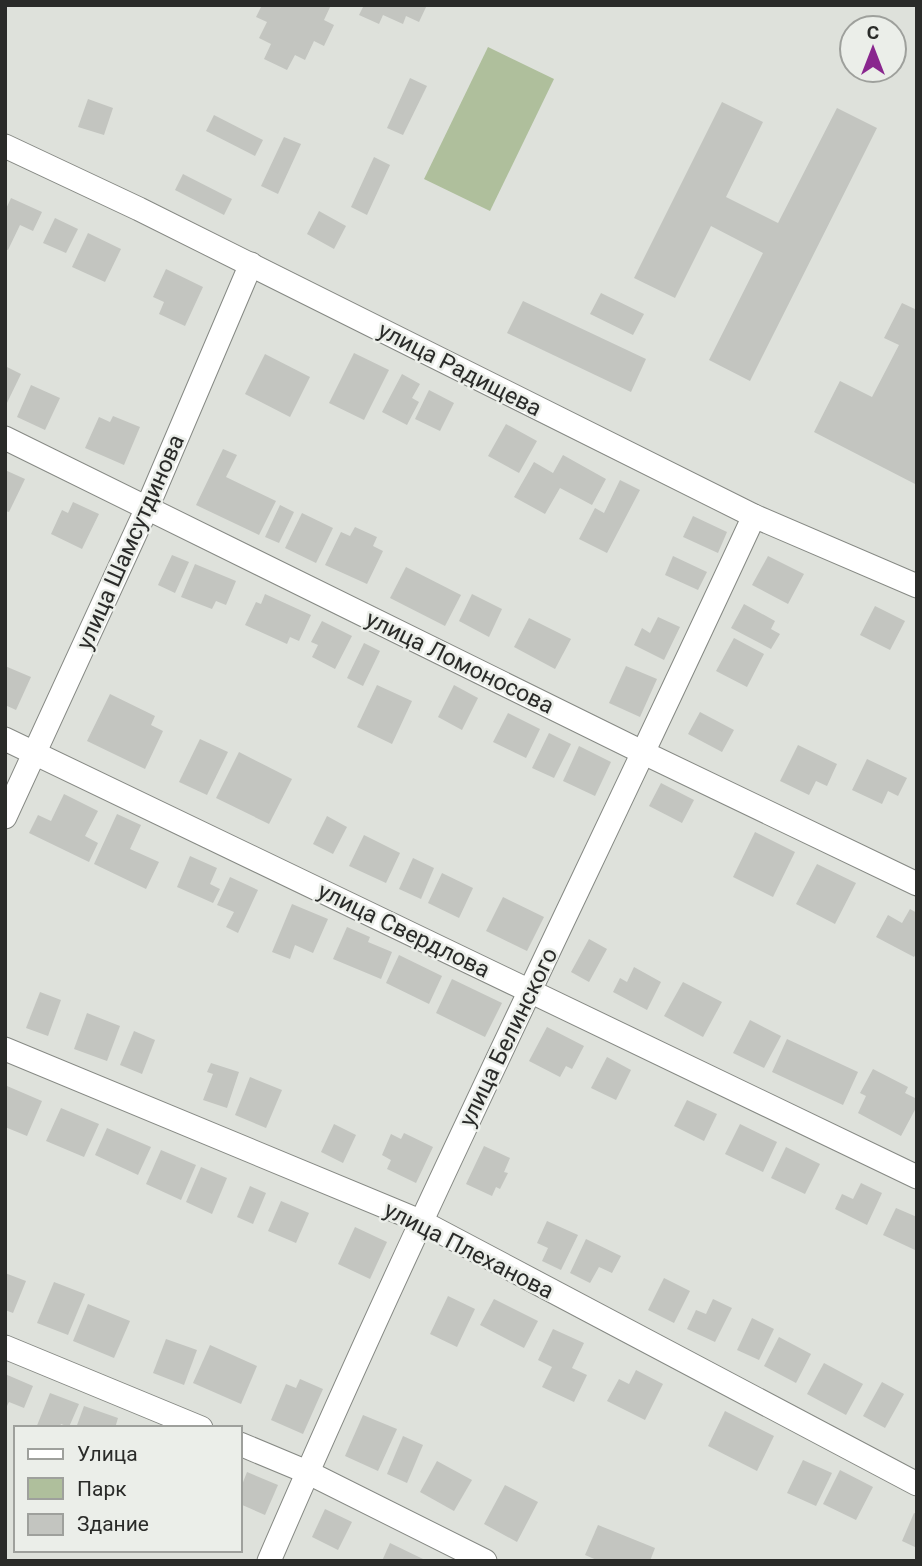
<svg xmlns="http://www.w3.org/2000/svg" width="922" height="1566" viewBox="0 0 922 1566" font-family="Roboto,sans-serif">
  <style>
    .green { fill: #afbf9c }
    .building { fill: #c3c5c0 }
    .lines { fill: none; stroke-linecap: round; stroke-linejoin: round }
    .minor-casing { stroke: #868984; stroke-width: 25 }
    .minor { stroke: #fff; stroke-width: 23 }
    .labels { text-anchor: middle; stroke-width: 5; stroke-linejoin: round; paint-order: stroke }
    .street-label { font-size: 23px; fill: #2a2b29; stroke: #ebeee9 }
  </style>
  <rect width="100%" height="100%" fill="#dee1db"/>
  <path class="green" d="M488 47 554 79 490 211 424 179Z"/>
  <g class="building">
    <path d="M262 5H331L324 20 334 25 324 46 314 41 305 60 295 55 287 70 264 59 271 44 259 38 267 22 256 17Z"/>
    <path d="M364 5H427L419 22 406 16 403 24 383 15 379 24 359 15Z"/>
    <path d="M410 78 427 86 403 135 387 128Z"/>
    <path d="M88 99 113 108 104 135 78 127Z"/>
    <path d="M722 102 763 122 726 197 778 223 837 108 877 128 750 381 709 360 763 253 711 226 675 298 634 278Z"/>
    <path d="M214 115 263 140 255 156 206 131Z"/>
    <path d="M284 137 301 144 278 194 261 186Z"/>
    <path d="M374 157 390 165 367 215 351 207Z"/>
    <path d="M183 174 232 199 224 215 175 190Z"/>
    <path d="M11 198 42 212 33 231 20 225 8 250 5 249V211Z"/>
    <path d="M319 211 346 226 334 249 307 234Z"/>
    <path d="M55 218 78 229 66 253 43 243Z"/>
    <path d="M88 233 121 249 105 282 72 267Z"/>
    <path d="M166 269 203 287 185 326 159 314 164 302 153 297Z"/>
    <path d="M601 293 644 314 633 335 590 314Z"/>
    <path d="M523 301 646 359 631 392 507 333Z"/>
    <path d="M902 303 917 310V485L814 432 840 381 872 397 899 345 884 338Z"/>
    <path d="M354 353 389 370 364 420 329 403Z"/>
    <path d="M265 354 310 377 290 417 245 394Z"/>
    <path d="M5 366 21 374 5 407Z"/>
    <path d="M402 374 420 384 412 398 419 402 407 425 382 412Z"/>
    <path d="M31 385 60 398 45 430 17 417Z"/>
    <path d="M429 390 454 403 440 431 415 419Z"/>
    <path d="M113 416 140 427 124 465 85 448 99 417 110 422Z"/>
    <path d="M506 424 537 441 519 473 488 456Z"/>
    <path d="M223 449 237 455 226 477 276 501 259 535 196 505Z"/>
    <path d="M563 455 606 479 592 505 560 488 545 514 514 497 534 462 553 473Z"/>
    <path d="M5 470 25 479 9 512 5 511Z"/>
    <path d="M620 480 640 490 607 553 579 539 595 508 604 513Z"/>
    <path d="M73 502 99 514 82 549 51 534 62 510 68 513Z"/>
    <path d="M280 505 294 512 279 543 265 537Z"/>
    <path d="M302 513 333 528 316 563 285 548Z"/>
    <path d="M693 516 727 532 718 553 683 537Z"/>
    <path d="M355 527 377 537 373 546 383 551 367 584 325 565 341 532 350 536Z"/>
    <path d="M172 555 189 562 175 593 158 585Z"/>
    <path d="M673 556 707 572 698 590 665 575Z"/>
    <path d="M768 556 804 574 788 604 752 585Z"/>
    <path d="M195 564 236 581 226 605 216 601 212 609 181 597Z"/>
    <path d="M406 567 461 595 445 626 390 598Z"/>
    <path d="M265 594 311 615 299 641 290 637 287 644 245 625 256 602 261 604Z"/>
    <path d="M472 594 502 609 489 637 459 621Z"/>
    <path d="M744 604 775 621 771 629 780 634 771 649 731 628Z"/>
    <path d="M875 606 905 621 890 650 860 635Z"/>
    <path d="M658 617 680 627 664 660 634 645 642 628 650 633Z"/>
    <path d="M529 618 571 639 555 669 514 647Z"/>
    <path d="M322 621 352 636 335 669 312 657 318 645 311 642Z"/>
    <path d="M734 638 764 654 747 687 716 671Z"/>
    <path d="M364 643 380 651 363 686 347 678Z"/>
    <path d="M5 666 31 677 16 710 5 705Z"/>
    <path d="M626 666 657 679 640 717 609 703Z"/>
    <path d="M377 685 412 701 392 744 357 727Z"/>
    <path d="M454 685 478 698 462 730 438 717Z"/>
    <path d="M110 694 155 716 151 725 163 731 145 769 87 741Z"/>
    <path d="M700 712 734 730 722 752 688 734Z"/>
    <path d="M508 713 540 729 526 758 493 742Z"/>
    <path d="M549 733 571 744 554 778 532 768Z"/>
    <path d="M200 739 228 752 207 795 179 782Z"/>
    <path d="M798 745 837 764 827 786 816 781 809 795 780 781Z"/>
    <path d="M579 746 611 762 595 796 563 781Z"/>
    <path d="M239 752 292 779 269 824 216 798Z"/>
    <path d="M867 759 907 778 898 796 888 791 882 804 852 790Z"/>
    <path d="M661 783 694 800 682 823 649 806Z"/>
    <path d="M64 794 98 811 85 836 98 843 89 862 29 833 38 815 51 821Z"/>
    <path d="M117 814 141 825 130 849 159 862 146 889 94 864Z"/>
    <path d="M327 816 347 827 333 854 313 844Z"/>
    <path d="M755 832 795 852 773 897 733 877Z"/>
    <path d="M364 835 400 853 386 883 349 866Z"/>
    <path d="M190 856 217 868 210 884 220 889 213 903 177 887Z"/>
    <path d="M413 858 434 868 421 899 399 889Z"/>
    <path d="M817 864 856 883 835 924 796 904Z"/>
    <path d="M442 873 473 888 459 918 428 903Z"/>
    <path d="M230 877 258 890 238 933 226 927 234 912 217 905Z"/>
    <path d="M503 897 544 917 527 951 486 931Z"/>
    <path d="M292 904 328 919 313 953 295 945 290 959 272 952Z"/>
    <path d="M910 909 917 913V952L914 957 876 937 888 915 902 923Z"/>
    <path d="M347 927 370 937 368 942 392 952 381 979 333 959Z"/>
    <path d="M589 939 607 949 589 982 571 972Z"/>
    <path d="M399 955 442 976 429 1004 386 983Z"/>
    <path d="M634 967 661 982 647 1010 613 992 620 978 627 982Z"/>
    <path d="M452 979 502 1003 485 1037 436 1013Z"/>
    <path d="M683 982 722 1002 703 1037 664 1016Z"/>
    <path d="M40 992 61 1000 48 1036 26 1028Z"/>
    <path d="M87 1013 120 1026 107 1061 74 1049Z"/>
    <path d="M750 1020 781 1036 764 1068 733 1053Z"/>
    <path d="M547 1027 584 1046 572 1069 566 1066 560 1077 529 1061Z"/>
    <path d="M134 1031 155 1040 142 1074 120 1065Z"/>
    <path d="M787 1039 858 1072 843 1105 772 1072Z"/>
    <path d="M607 1057 631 1070 616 1100 591 1088Z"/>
    <path d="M211 1063 239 1072 227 1108 203 1100 213 1074 207 1072Z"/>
    <path d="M873 1069 908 1087 905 1093 917 1099V1106L901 1136 858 1113 866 1096 860 1093Z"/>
    <path d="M250 1077 282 1090 266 1128 235 1115Z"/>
    <path d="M7 1086 42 1101 27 1136 5 1127V1091Z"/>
    <path d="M687 1100 717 1114 704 1141 674 1126Z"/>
    <path d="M61 1108 99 1124 84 1157 46 1141Z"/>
    <path d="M334 1124 356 1135 343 1163 321 1152Z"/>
    <path d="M740 1124 777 1142 763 1172 725 1154Z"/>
    <path d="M107 1128 151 1147 138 1175 95 1155Z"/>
    <path d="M404 1133 433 1147 416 1183 387 1169 391 1160 382 1155 391 1134 401 1139Z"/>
    <path d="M484 1146 510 1158 504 1172 508 1173 500 1189 496 1187 492 1196 466 1184Z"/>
    <path d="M786 1147 820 1164 805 1194 771 1178Z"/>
    <path d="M161 1150 196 1165 181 1200 146 1184Z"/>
    <path d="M201 1167 227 1178 212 1214 186 1202Z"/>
    <path d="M861 1183 882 1193 867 1225 835 1209 842 1194 853 1199Z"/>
    <path d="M250 1186 266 1193 253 1224 237 1217Z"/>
    <path d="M281 1201 309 1213 296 1243 268 1231Z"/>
    <path d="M896 1208 917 1217 915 1250 883 1235Z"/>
    <path d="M547 1221 578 1235 561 1270 542 1261 548 1248 537 1243Z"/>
    <path d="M355 1227 387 1242 370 1279 338 1264Z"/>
    <path d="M586 1239 621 1256 612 1273 599 1267 590 1283 570 1273Z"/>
    <path d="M5 1273 26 1281 13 1313 5 1310Z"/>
    <path d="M664 1278 690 1291 674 1323 648 1310Z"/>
    <path d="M54 1282 85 1294 68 1335 37 1323Z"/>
    <path d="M448 1296 475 1309 457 1347 430 1334Z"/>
    <path d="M494 1299 538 1321 524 1348 480 1325Z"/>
    <path d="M713 1299 732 1308 715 1342 687 1329 696 1310 706 1314Z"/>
    <path d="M88 1304 130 1321 114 1358 73 1341Z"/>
    <path d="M752 1318 774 1329 759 1360 737 1350Z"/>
    <path d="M553 1329 584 1343 572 1368 587 1375 574 1402 542 1387 552 1367 538 1360Z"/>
    <path d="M779 1337 811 1354 796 1383 764 1366Z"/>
    <path d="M166 1339 197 1350 184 1385 153 1373Z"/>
    <path d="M210 1345 257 1366 241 1404 193 1383Z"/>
    <path d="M824 1363 863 1384 846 1415 807 1394Z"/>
    <path d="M636 1370 663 1384 645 1420 607 1401 619 1379 629 1384Z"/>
    <path d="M5 1374 33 1386 24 1408 9 1402 5 1410Z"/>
    <path d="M300 1379 323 1389 303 1434 271 1420 286 1384 296 1388Z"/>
    <path d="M882 1382 904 1394 885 1428 863 1416Z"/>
    <path d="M50 1393 79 1404 69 1427 61 1424 59 1428H36Z"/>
    <path d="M84 1406 118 1418 115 1428H76Z"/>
    <path d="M725 1411 774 1436 757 1471 708 1446Z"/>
    <path d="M363 1415 397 1429 378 1471 345 1456Z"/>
    <path d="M403 1436 423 1445 407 1483 387 1474Z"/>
    <path d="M803 1460 832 1473 816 1506 787 1493Z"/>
    <path d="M437 1461 472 1480 454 1511 420 1492Z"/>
    <path d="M840 1470 873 1487 856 1520 823 1504Z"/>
    <path d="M247 1472 278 1485 265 1515 240 1504V1490Z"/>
    <path d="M505 1485 538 1502 517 1542 484 1524Z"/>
    <path d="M325 1509 352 1522 338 1550 312 1537Z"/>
    <path d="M914 1513 917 1514V1548L902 1541Z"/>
    <path d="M598 1525 655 1548 650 1561H599L585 1555Z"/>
    <path d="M390 1543 423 1559 422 1561H382Z"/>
  </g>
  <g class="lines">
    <defs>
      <g id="minor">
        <path d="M5 146 139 209 754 516 917 586"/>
        <path d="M5 438 644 753 917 884"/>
        <path d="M5 739 917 1177"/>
        <path d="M5 817 147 508 251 264"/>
        <path d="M5 1049 420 1221 917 1484"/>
        <path d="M5 1347 201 1428"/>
        <path d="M240 1444 307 1472 485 1561"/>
        <path d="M269 1561C421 1208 593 864 754 516"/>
      </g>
    </defs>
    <use href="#minor" class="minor-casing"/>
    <use href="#minor" class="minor"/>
  </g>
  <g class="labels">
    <g class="street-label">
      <text transform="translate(460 369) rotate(27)" y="8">улица Радищева</text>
      <text transform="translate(130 542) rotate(-66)" y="8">улица Шамсутдинова</text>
      <text transform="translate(460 662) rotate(26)" y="8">улица Ломоносова</text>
      <text transform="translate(404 930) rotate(26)" y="8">улица Свердлова</text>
      <text transform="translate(508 1037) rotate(-64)" y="8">улица Белинского</text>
      <text transform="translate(469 1250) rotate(27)" y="8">улица Плеханова</text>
    </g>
  </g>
  <rect width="922" height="1566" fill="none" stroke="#2a2b29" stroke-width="14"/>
  <rect x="14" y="1426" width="228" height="126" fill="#ebeee9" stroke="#9ea09c" stroke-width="2"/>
  <rect x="28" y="1449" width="35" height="10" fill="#ffffff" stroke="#9ea09c" stroke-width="2"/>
  <text x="77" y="1461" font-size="21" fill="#2a2b29">Улица</text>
  <rect x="28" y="1478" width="35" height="21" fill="#afbf9c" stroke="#9ea09c" stroke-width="2"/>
  <text x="77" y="1496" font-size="21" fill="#2a2b29">Парк</text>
  <rect x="28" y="1514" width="35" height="21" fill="#c3c5c0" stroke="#9ea09c" stroke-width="2"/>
  <text x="77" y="1531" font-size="21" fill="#2a2b29">Здание</text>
  <g transform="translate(873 49)"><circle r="33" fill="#ebeee9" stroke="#9ea09c" stroke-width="2"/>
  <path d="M0-5L12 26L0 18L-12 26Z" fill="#89268e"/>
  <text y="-10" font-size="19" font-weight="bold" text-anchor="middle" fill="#2a2b29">С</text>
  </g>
</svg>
